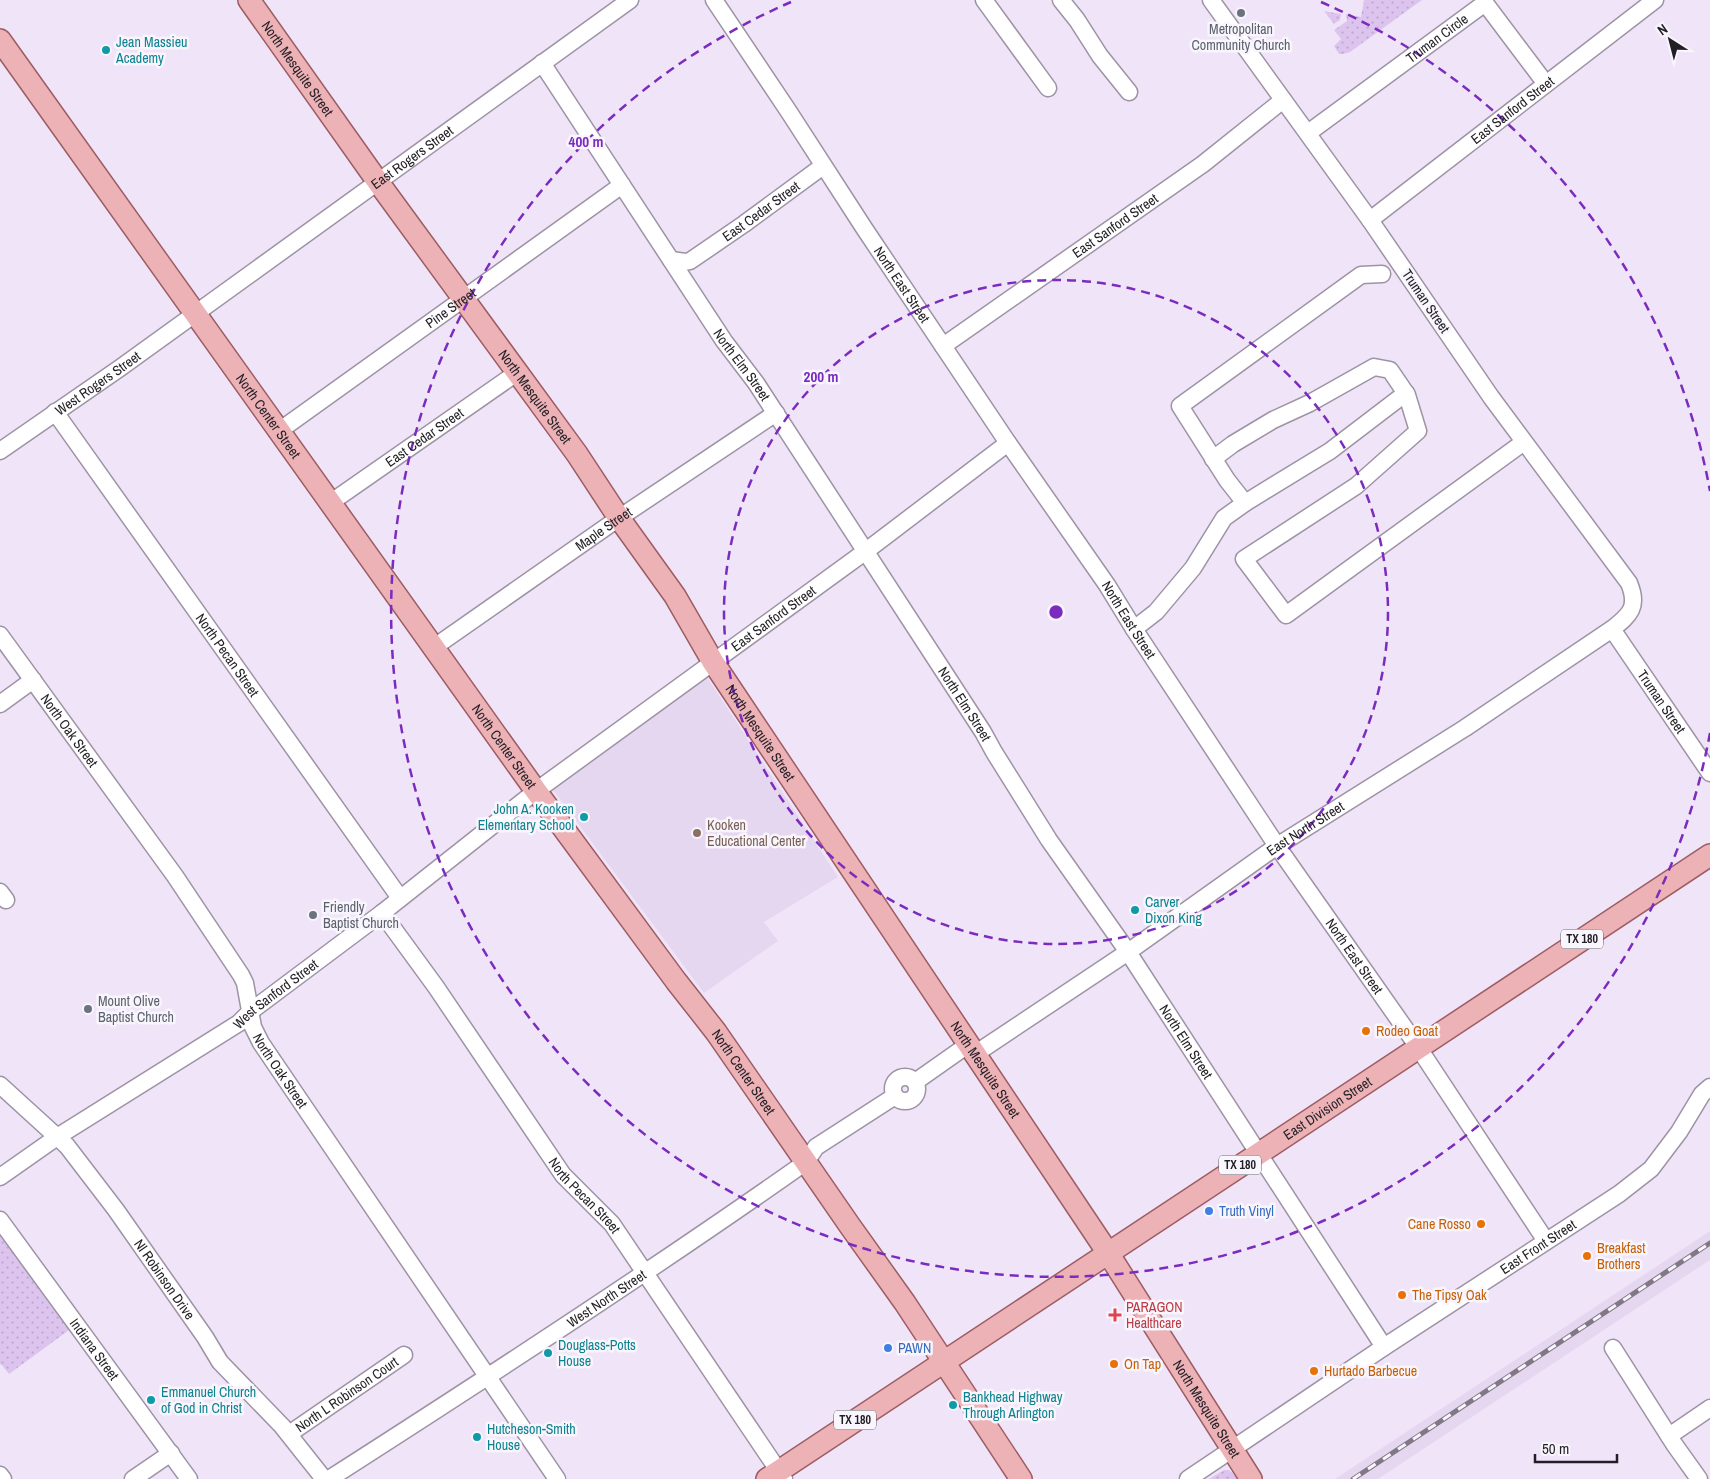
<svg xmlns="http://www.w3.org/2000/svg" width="1710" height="1479" viewBox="0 0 1710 1479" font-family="'Archivo Narrow',sans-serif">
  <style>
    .built { fill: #e6d7f1 }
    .grass { fill: url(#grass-dots) }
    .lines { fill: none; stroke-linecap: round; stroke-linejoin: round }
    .minor-casing { stroke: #9d93a4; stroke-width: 19 }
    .major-casing { stroke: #9d5c63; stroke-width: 24 }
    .minor { stroke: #fff; stroke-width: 16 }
    .major { stroke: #ecb2b6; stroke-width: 21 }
    .rail-casing { stroke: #807985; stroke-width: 5 }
    .rail { stroke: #f9f5fd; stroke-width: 3; stroke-dasharray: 9; stroke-linecap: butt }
    .ring { fill: none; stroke: #7b2cbf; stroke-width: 2.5; stroke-dasharray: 9 6 }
    .worship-dot { fill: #6b7280; stroke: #f9f5fd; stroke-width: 2 }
    .culture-dot { fill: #0f9aa8; stroke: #f9f5fd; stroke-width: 2 }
    .education-dot { fill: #8d6e63; stroke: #f9f5fd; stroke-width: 2 }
    .food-dot { fill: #e8710a; stroke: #f9f5fd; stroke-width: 2 }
    .shop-dot { fill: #3f7fe0; stroke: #f9f5fd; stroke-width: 2 }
    .health-dot { fill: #e0444e; stroke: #f9f5fd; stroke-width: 2 }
    .labels { text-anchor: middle; stroke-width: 5; stroke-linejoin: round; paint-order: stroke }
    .shield { fill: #f9f5fd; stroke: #625e66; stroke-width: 1 }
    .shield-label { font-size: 12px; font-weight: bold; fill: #221e25 }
    .worship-label { font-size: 14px; fill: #5b616d; stroke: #f9f5fd; text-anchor: start }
    .street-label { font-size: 14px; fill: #221e25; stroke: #f9f5fd }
    .culture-label { font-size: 14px; fill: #0d838f; stroke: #f9f5fd; text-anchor: start }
    .education-label { font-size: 14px; fill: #785e54; stroke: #f9f5fd; text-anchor: start }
    .food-label { font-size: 14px; fill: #c56008; stroke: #f9f5fd; text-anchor: start }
    .shop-label { font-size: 14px; fill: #366cbe; stroke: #f9f5fd; text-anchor: start }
    .health-label { font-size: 14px; fill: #be3a42; stroke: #f9f5fd; text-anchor: start }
    .centre { fill: #7b2cbf; stroke: #f9f5fd; stroke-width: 2.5 }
    .ring-label { font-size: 15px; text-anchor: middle; font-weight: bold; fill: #7b2cbf; stroke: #f9f5fd; stroke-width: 5; stroke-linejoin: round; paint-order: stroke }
  </style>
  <defs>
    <pattern id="grass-dots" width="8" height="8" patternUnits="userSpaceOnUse" patternTransform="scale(1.25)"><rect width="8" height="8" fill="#dcc4ee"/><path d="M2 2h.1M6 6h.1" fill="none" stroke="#bca8cc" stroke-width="1.8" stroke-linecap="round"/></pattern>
  </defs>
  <rect width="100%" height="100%" fill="#f0e5f8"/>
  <g class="built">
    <path d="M707 677 838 877 764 922 778 941 704 993 553 790Z"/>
    <path d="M1710 1231V1260L1378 1479H1335Z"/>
  </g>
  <g class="grass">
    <path d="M1364 0H1422L1350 52 1343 54H1339L1334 46 1341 39 1334 30 1347 21 1346 14 1361 17Z"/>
    <path d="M1324 11 1341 14 1340 20 1334 24Z"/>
    <path d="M0 1229 72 1328 9 1374 1 1364 0 1365Z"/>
    <path d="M1224 1470H1229L1238 1479H1209Z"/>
  </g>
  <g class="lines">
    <defs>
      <g id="minor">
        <path id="s1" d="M714 0 789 112 864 228 1008 443 1107 585 1134 629 1277 846 1418 1047 1546 1241"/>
        <path d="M984 0 1048 88"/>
        <path d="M1061 0 1077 20 1100 56 1129 92"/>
        <path id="s2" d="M542 63 724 341 756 383 983 732 994 752 1049 840 1128 952 1384 1347"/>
        <path id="s3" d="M1308 133 1485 3 1546 84"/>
        <path id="s4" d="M1370 220 1655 0"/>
        <path id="s5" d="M671 260 685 262 690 261 744 224 823 166"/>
        <path id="s6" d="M943 346 1203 164 1283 100"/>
        <path id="s7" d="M55 412 400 898"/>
        <path id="s8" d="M279 431 622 185"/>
        <path id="s9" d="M0 451 120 368 630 0"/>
        <path d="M1213 459 1233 444 1273 420 1310 403 1374 367 1390 370 1407 395 1418 431 1356 486 1244 559 1286 615 1524 442"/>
        <path id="s10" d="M330 503 518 372"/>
        <path d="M1245 503 1330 451 1406 393"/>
        <path d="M1134 629 1156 612 1193 568 1224 518 1245 503 1227 480 1180 406 1361 275 1382 274"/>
        <path id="s11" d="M1612 629 1710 773"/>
        <path id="s12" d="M0 635 175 876 241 975 245 983 253 1027 261 1043 557 1479"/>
        <path id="s13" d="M433 648 619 518 776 413"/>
        <path d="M0 704 33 680"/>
        <path d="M0 892 6 900"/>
        <path id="s14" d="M382 913 436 987 563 1175 612 1224 784 1479"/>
        <path id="s15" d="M975 1054 1128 952 1277 846 1465 728 1612 629C1630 615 1639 607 1629 583L1491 397 1370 220 1211 0"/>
        <circle cx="905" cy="1089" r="12"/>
        <path d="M915 1082 969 1044"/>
        <path id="s16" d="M0 1085 67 1146 116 1210 205 1337 220 1362 282 1426 324 1479"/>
        <path id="s17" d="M0 1177 57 1137 239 1023 251 1011 382 913 536 791 866 551 1008 443"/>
        <path id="s18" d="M0 1220 189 1479"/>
        <path d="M1613 1348 1674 1444 1699 1479"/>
        <path id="s19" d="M289 1434 404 1355"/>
        <path d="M1669 1436 1710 1408"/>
        <path d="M0 1475 3 1479"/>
        <path d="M133 1479 171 1453"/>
        <path id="s20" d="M329 1479C490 1376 650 1272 806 1162L816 1147 895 1096"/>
        <path id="s21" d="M1188 1479 1384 1347 1619 1194 1651 1169 1679 1132 1702 1094 1710 1087"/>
      </g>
      <g id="major">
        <path id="s22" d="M249 0 378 182 577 454 619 518 675 596 713 662 1108 1253 1251 1479"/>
        <path id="s23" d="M0 40 536 791 676 981 716 1032 850 1226 905 1303 1021 1479"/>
        <path id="s24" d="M767 1479 1710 855"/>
      </g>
    </defs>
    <use href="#minor" class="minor-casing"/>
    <use href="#major" class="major-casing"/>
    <use href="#minor" class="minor"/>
    <use href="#major" class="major"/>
    <defs>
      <path id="rail" d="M1353 1479 1710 1243"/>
    </defs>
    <use href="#rail" class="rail-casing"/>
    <use href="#rail" class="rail"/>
  </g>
  <g class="ring">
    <circle cx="1056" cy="612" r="332"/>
    <path d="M1710 733A665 665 0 1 1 791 2M1321 2A665 665 0 0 1 1710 491"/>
  </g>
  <g class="worship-dot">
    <circle cx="1241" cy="13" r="5"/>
    <circle cx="313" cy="915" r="5"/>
    <circle cx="88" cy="1009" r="5"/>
  </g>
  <g class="culture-dot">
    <circle cx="106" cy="50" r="5"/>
    <circle cx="584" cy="817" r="5"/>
    <circle cx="1135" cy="910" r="5"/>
    <circle cx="548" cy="1353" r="5"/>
    <circle cx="151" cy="1400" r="5"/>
    <circle cx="953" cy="1405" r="5"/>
    <circle cx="477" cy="1437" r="5"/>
  </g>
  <circle class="education-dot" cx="697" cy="833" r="5"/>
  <g class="food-dot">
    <circle cx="1366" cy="1031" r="5"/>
    <circle cx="1481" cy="1224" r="5"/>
    <circle cx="1587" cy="1256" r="5"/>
    <circle cx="1402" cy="1295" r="5"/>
    <circle cx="1114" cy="1364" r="5"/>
    <circle cx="1314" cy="1371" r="5"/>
  </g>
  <g class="shop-dot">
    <circle cx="1209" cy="1211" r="5"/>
    <circle cx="888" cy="1348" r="5"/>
  </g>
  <path class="health-dot" d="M1112.5 1307.5h5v5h5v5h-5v5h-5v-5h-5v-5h5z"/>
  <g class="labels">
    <g class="shield">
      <rect x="1561" y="929.5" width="42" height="19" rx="4"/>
      <rect x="1219" y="1155.5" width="42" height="19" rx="4"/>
      <rect x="834" y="1410.5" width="42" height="19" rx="4"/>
    </g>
    <g class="shield-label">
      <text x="1582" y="943">TX 180</text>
      <text x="1240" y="1169">TX 180</text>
      <text x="855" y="1424">TX 180</text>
    </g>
    <g class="worship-label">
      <text x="1241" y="34" text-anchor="middle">Metropolitan<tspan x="1241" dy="16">Community Church</tspan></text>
      <text x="323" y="912">Friendly<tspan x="323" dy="16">Baptist Church</tspan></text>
      <text x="98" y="1006">Mount Olive<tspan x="98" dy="16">Baptist Church</tspan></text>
    </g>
    <g class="street-label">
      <text dy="5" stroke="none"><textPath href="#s3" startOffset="160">Truman Circle</textPath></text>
      <text dy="5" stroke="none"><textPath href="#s22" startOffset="84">North Mesquite Street</textPath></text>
      <text dy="5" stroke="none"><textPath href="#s4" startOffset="180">East Sanford Street</textPath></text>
      <text dy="5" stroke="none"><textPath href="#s9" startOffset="506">East Rogers Street</textPath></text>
      <text dy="5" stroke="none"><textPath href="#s5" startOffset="106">East Cedar Street</textPath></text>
      <text dy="5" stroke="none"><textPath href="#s6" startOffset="210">East Sanford Street</textPath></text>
      <text dy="5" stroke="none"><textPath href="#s1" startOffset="341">North East Street</textPath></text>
      <text transform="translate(1426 301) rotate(56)" y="5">Truman Street</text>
      <text dy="5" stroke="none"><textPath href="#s8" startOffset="211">Pine Street</textPath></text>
      <text dy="5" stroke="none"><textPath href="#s2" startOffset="362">North Elm Street</textPath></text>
      <text dy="5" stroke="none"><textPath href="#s9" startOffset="119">West Rogers Street</textPath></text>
      <text dy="5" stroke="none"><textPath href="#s22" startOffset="489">North Mesquite Street</textPath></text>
      <text dy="5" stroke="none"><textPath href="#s23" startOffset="462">North Center Street</textPath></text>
      <text dy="5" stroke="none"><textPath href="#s10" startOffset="115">East Cedar Street</textPath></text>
      <text dy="5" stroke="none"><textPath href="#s13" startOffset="208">Maple Street</textPath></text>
      <text dy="5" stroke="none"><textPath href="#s17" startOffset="955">East Sanford Street</textPath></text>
      <text dy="5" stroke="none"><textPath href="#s1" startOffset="746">North East Street</textPath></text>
      <text dy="5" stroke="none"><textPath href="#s7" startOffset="298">North Pecan Street</textPath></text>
      <text dy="5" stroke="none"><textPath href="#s11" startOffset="88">Truman Street</textPath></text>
      <text dy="5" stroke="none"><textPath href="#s2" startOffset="768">North Elm Street</textPath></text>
      <text dy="5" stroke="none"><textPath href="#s12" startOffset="118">North Oak Street</textPath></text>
      <text dy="5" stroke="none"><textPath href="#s22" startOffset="894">North Mesquite Street</textPath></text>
      <text dy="5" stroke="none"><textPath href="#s23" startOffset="868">North Center Street</textPath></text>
      <text dy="5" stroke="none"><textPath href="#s15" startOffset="400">East North Street</textPath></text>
      <text dy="5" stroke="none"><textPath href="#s1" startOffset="1151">North East Street</textPath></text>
      <text dy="5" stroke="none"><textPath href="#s17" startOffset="331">West Sanford Street</textPath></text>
      <text dy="5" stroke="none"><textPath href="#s2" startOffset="1172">North Elm Street</textPath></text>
      <text dy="5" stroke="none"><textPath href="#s22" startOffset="1299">North Mesquite Street</textPath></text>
      <text dy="5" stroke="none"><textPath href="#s12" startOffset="522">North Oak Street</textPath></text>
      <text dy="5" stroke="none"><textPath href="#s23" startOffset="1272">North Center Street</textPath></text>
      <text dy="5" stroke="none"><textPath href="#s24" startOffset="672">East Division Street</textPath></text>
      <text dy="5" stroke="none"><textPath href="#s14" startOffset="348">North Pecan Street</textPath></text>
      <text dy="5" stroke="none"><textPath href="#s21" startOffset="420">East Front Street</textPath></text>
      <text dy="5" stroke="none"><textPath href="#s16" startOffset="256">Nl Robinson Drive</textPath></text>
      <text dy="5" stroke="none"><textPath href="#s20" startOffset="331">West North Street</textPath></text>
      <text dy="5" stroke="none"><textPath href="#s18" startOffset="160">Indiana Street</textPath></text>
      <text dy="5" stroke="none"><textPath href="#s19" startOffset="70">North L Robinson Court</textPath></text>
      <text dy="5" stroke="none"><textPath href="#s22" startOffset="1704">North Mesquite Street</textPath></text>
    </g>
    <g class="culture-label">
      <text x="116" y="47">Jean Massieu<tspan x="116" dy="16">Academy</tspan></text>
      <text x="574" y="814" text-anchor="end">John A. Kooken<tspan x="574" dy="16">Elementary School</tspan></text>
      <text x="1145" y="907">Carver<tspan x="1145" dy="16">Dixon King</tspan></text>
      <text x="558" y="1350">Douglass-Potts<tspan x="558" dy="16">House</tspan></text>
      <text x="161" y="1397">Emmanuel Church<tspan x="161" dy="16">of God in Christ</tspan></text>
      <text x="963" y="1402">Bankhead Highway<tspan x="963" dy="16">Through Arlington</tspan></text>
      <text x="487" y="1434">Hutcheson-Smith<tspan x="487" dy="16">House</tspan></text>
    </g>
    <g class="education-label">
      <text x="707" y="830">Kooken<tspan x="707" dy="16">Educational Center</tspan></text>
    </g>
    <g class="food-label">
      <text x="1376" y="1036">Rodeo Goat</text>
      <text x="1471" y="1229" text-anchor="end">Cane Rosso</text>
      <text x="1597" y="1253">Breakfast<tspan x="1597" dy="16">Brothers</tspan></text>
      <text x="1412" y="1300">The Tipsy Oak</text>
      <text x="1124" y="1369">On Tap</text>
      <text x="1324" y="1376">Hurtado Barbecue</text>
    </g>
    <g class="shop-label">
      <text x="1219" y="1216">Truth Vinyl</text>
      <text x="898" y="1353">PAWN</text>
    </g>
    <g class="health-label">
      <text x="1126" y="1312">PARAGON<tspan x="1126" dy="16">Healthcare</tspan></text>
    </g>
  </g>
  <circle cx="1056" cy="612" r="8" class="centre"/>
  <g class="ring-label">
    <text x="586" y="147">400 m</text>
    <text x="821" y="382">200 m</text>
  </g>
  <g transform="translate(1670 40) rotate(324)" stroke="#f9f5fd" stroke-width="4" paint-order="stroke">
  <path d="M0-4L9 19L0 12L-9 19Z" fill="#221e25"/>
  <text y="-8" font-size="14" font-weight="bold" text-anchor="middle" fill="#221e25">N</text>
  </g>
  <path d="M1535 1454v8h82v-8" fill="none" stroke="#221e25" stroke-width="2.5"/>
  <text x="1542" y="1454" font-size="15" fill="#221e25" stroke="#f9f5fd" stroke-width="4" paint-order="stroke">50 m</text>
</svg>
